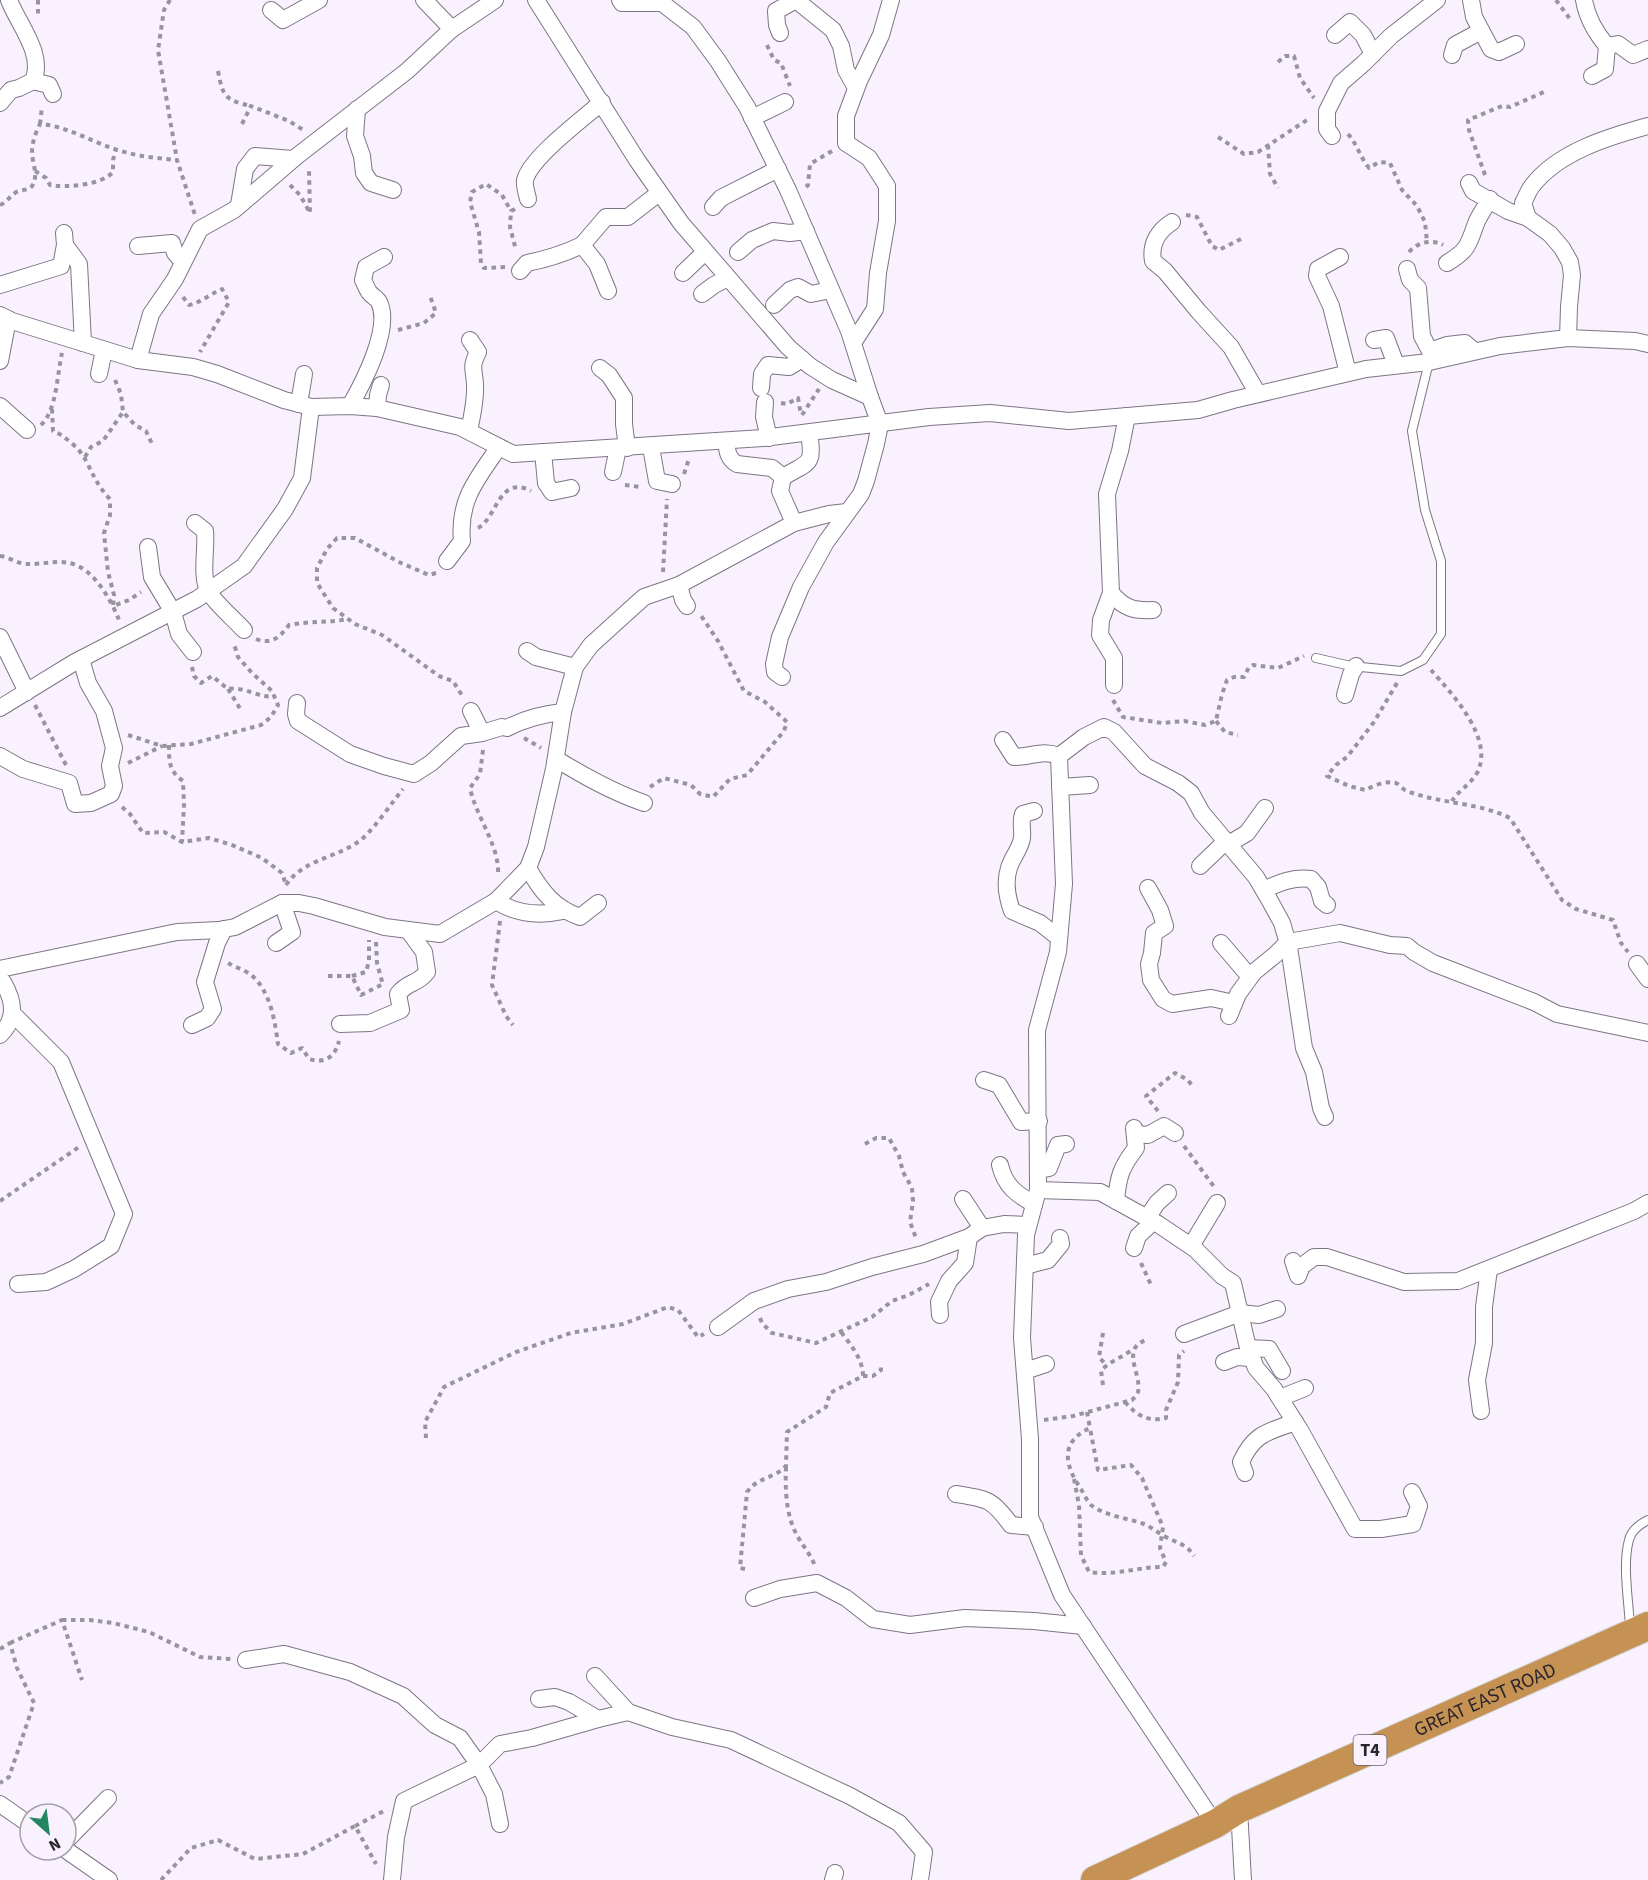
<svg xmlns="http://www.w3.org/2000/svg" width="1648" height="1880" viewBox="0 0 1648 1880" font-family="'Source Sans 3',sans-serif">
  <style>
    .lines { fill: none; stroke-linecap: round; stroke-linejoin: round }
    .service-casing { stroke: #7e7485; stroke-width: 10 }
    .minor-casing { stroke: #7e7485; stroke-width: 18 }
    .trunk-casing { stroke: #d4d3d5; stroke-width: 30 }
    .path { stroke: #99939d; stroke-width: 4; stroke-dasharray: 4.5 4.5; stroke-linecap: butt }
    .service { stroke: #fff; stroke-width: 8 }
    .minor { stroke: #fff; stroke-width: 16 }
    .trunk { stroke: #c69253; stroke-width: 28 }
    .labels { text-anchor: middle; stroke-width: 4.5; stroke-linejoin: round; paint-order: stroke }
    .shield { fill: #f9f2fe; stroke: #67626b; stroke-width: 1.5 }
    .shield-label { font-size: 18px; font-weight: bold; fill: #29252c }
    .street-label { font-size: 20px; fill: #29252c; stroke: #f9f2fe }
  </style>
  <rect width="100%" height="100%" fill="#f9f2fe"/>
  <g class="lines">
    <defs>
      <g id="service">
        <path d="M1316 658 1351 666 1401 671 1423 660 1441 634V561L1425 510 1412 431 1429 362"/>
        <path d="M1630 1628C1629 1602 1622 1565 1629 1540 1631 1531 1640 1524 1648 1520"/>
      </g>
      <g id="minor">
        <path d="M424 0 452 29"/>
        <path d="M536 0 637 160 681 223 788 347 810 366 832 380 870 397 880 424 876 444 866 481 861 494 826 542 801 587 780 637 774 664 775 672 782 677"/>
        <path d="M620 0 622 3H662L693 27 718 61 747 107 788 190 849 331 870 397"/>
        <path d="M1471 0 1474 17 1491 49 1499 52 1516 44"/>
        <path d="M1584 0C1587 18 1595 32 1607 46L1618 44 1633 55 1648 49"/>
        <path d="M271 10 283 20 319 0"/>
        <path d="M780 33 777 25 776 11 796 0 833 30 841 46 846 70 856 88"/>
        <path d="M1335 35 1350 22 1363 35 1373 54"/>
        <path d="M1452 55 1455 45 1481 31"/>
        <path d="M1592 76 1605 69 1607 46"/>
        <path d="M33 81 49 85 53 94"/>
        <path d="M0 103 11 90 19 88 33 81C45 54 18 24 9 0"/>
        <path d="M357 109 355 136 362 156 364 173 371 183 393 190"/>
        <path d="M752 118 785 102"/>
        <path d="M1332 136 1327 129V111L1341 83 1364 63 1391 36 1437 0"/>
        <path d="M1469 183 1473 191 1508 211 1528 218 1550 234 1562 248 1570 262 1572 275 1569 307 1568 338"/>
        <path d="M528 199C527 194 524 186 525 180 531 157 583 119 602 102"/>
        <path d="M239 205 245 169 255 156 293 159"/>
        <path d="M713 207 721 198 778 169"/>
        <path d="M1528 218 1523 203C1526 198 1528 191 1532 186 1558 152 1608 137 1648 126"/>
        <path d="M1172 222C1158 231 1150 244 1153 261L1165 271 1199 312 1231 347 1258 394"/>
        <path d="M65 245 79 264 83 343"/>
        <path d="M138 246 172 243 175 253 183 262"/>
        <path d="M738 252 752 240 773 231 790 233 806 231"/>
        <path d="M1340 257 1318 269 1317 276 1331 306 1348 373"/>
        <path d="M1447 263C1470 249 1468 244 1477 221 1481 213 1486 206 1490 199"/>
        <path d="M1407 269 1410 280 1418 288 1422 336 1430 351 1447 345 1465 343 1472 349"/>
        <path d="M520 271 527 263C547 259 564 254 582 245"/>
        <path d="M683 273 705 252"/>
        <path d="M0 285 61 266 65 245 64 233"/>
        <path d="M608 291 597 264 582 245 606 217H628L659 193"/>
        <path d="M702 294 714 285 728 278"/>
        <path d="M774 305 790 290 798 287 811 294 831 290"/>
        <path d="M0 315 12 321 138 360 193 367 217 374 284 400 311 407 350 406 377 408 460 427 513 454 763 438 929 417 990 413 1069 421 1198 410 1233 400 1366 369 1429 362 1500 346 1568 338 1635 341 1648 344"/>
        <path d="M1374 340 1386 338 1396 365"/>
        <path d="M853 343 875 309 878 273 887 221V186L869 158 846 143V116L859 81 881 35 891 0"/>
        <path d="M138 360 151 314 175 279 200 229 234 210 297 156 407 71 452 29 495 0"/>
        <path d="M0 361 8 319"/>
        <path d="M600 368 609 375 624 398V424L627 448"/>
        <path d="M99 374 104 350"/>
        <path d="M761 388 762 374 768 365 789 367 802 359"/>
        <path d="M765 402 764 417 769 438"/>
        <path d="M299 404 304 374"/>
        <path d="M0 406 27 430"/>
        <path d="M350 406C363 383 392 328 379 302 378 299 372 296 369 292 367 289 365 284 363 280L366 267 384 257"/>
        <path d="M377 408 378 395 381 385"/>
        <path d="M469 431C472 416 476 400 475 384 474 367 470 369 478 352L470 340"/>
        <path d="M726 441C727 451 728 459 737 464L772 468 783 477"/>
        <path d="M651 447 657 481 672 484"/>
        <path d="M543 452 546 483 552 492 571 488"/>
        <path d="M613 472 618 448"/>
        <path d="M195 523 205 531C207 548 200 577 209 592 214 602 235 620 244 630"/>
        <path d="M794 523 780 491 783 477C810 461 814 466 809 433"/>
        <path d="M148 547 152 577 173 612 179 634 193 652"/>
        <path d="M447 561 462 541C458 500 477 479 499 447"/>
        <path d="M679 585 683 600 687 606"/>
        <path d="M1111 593C1124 608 1133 611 1153 610"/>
        <path d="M0 637 27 692"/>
        <path d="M527 651 536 657 575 667"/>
        <path d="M1114 685V658L1100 635 1101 620 1111 593 1107 494 1120 451 1127 416"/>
        <path d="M1345 695 1351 674 1356 666"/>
        <path d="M297 703 296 714 298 721 350 754 384 766 414 774 431 763 461 736 482 733"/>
        <path d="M0 708 75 662 197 599 244 566 285 509 302 478 311 407"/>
        <path d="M471 711 482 733 502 727 507 728C526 718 543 714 563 712"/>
        <path d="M1003 740 1014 757C1032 757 1042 749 1059 756"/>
        <path d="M0 756 23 769 69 783 75 804 91 803 111 794 114 786 110 766 114 748 104 711 88 683 81 659"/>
        <path d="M556 759C584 776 612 792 644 803"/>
        <path d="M1060 787 1090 785"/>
        <path d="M1034 811 1023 814C1020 822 1023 829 1022 838 1020 850 1012 857 1009 868 1004 883 1007 897 1012 911L1040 923 1059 938"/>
        <path d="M1227 845 1247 833 1265 808"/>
        <path d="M1200 866 1225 842"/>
        <path d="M528 868C541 891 554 908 580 917L598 903"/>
        <path d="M1148 888 1160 910 1165 926 1154 933 1152 953 1149 964 1151 980 1163 999 1172 1004 1211 998 1234 1003"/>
        <path d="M1264 890C1280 882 1294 877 1311 879L1318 887 1322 901 1327 905"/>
        <path d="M496 901C516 914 540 916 563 911"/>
        <path d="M276 943 292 932 282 903"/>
        <path d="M1221 943 1250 977"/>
        <path d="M1637 964 1648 979"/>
        <path d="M0 969 177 932 219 930 235 927 282 903H299L314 906 385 927 440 934 496 901 528 868 536 847 554 769 563 712 575 667 591 645 644 597 679 585 794 523 829 514 847 512"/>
        <path d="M0 981 3 982C14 1001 17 1018 0 1035"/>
        <path d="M13 1014 61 1062 124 1214 111 1246 74 1269 46 1282 18 1284"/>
        <path d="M1229 1016 1238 994 1254 972 1275 955 1288 942 1340 933 1390 945 1407 946 1414 952 1433 963 1534 1002 1557 1014 1648 1033"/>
        <path d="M340 1024 370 1023 401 1010 398 994C409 980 416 986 427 972L424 952 408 930"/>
        <path d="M192 1025 207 1018 213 1009 205 982 217 943 224 929"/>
        <path d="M984 1080 999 1085 1021 1122 1039 1121"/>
        <path d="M1136 1134 1148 1135 1164 1126 1175 1133"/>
        <path d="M1000 1165C1005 1186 1016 1194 1034 1204"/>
        <path d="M1039 1170 1049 1168 1058 1145 1066 1144"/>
        <path d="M1038 1190 1100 1192 1158 1224 1195 1249 1222 1276 1233 1283 1248 1348 1256 1368 1274 1389 1300 1430 1355 1529H1381L1413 1524 1419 1506 1412 1492"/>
        <path d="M963 1199 982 1228 1004 1224 1028 1225"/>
        <path d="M1116 1201C1118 1177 1121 1167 1136 1148L1134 1128"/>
        <path d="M1147 1218 1157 1203 1168 1193"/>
        <path d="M1191 1246 1217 1203"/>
        <path d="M1134 1248 1138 1236 1153 1222"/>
        <path d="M1293 1261 1298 1276 1302 1266 1314 1257H1327L1404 1282 1458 1281 1634 1211 1648 1203"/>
        <path d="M1025 1266 1048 1260 1061 1244 1060 1238"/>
        <path d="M940 1315 939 1302 949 1281 965 1263 969 1237"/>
        <path d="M718 1327 754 1301 788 1289 826 1282 872 1267 923 1254 969 1237 982 1228"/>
        <path d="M1184 1334 1240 1313 1259 1315 1277 1309"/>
        <path d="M1248 1348 1269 1349 1282 1371"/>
        <path d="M1224 1362 1237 1357 1251 1358"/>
        <path d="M1025 1371 1046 1364"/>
        <path d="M1280 1398 1305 1388"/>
        <path d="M1481 1411 1477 1380 1484 1343V1307L1489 1269"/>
        <path d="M1245 1473 1241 1462C1254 1433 1268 1432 1295 1422"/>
        <path d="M956 1494C988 1499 992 1499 1011 1525L1035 1527"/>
        <path d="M754 1598 780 1589 817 1583 846 1598 873 1619 910 1625 965 1618 1034 1621 1083 1626"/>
        <path d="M246 1660 284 1654 350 1672 403 1696 435 1725 460 1738 479 1765 500 1744 532 1738 598 1719"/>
        <path d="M595 1676 628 1712"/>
        <path d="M539 1699 555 1697 569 1702 598 1719 628 1712 672 1727 731 1740 850 1796 899 1823 924 1852 920 1880"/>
        <path d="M0 1804 30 1825"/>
        <path d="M1239 1809 1243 1880"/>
        <path d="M1215 1824 1062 1595 1030 1517V1439L1022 1338 1026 1235 1038 1190 1037 1030 1058 952 1064 884 1059 756 1084 737 1104 727 1114 732 1145 766 1178 783 1191 793 1202 813 1256 877 1270 901 1282 923 1289 947 1304 1048 1314 1072 1321 1108 1325 1117"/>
        <path d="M66 1841 108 1798"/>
        <path d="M66 1850 109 1880"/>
        <path d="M392 1880 396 1837 404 1801 479 1765 494 1794 500 1824"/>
        <path d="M833 1880 835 1873"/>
      </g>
      <g id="trunk">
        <path id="s1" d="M1095 1880 1215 1824 1239 1809 1648 1626"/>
      </g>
    </defs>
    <use href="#service" class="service-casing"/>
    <use href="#minor" class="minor-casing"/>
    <use href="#trunk" class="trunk-casing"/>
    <g class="path">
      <path d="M38 0V17"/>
      <path d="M170 0 164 10 158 50 177 160 195 215"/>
      <path d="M1556 0 1570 19"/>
      <path d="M767 45 774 60 781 63 790 86"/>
      <path d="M1278 62 1285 56H1294L1300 78 1314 98"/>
      <path d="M218 71C223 97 225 100 251 106"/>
      <path d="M40 124 42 107"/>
      <path d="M242 124 251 106 289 121 305 131"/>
      <path d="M1348 134C1357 144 1360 157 1369 168L1379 162 1390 163 1402 190 1417 206 1425 222 1427 242"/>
      <path d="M1218 137 1244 154 1258 152 1310 118"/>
      <path d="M1268 145 1270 174 1278 188"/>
      <path d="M35 171 46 178 50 185C66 188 102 185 113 172V160L116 149"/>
      <path d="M1485 175 1469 130 1468 120 1502 106 1510 107 1544 92"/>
      <path d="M290 185 300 195 310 213 309 170"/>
      <path d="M806 187 808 185 810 164 832 151"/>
      <path d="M0 205C7 202 9 197 15 193 20 189 29 191 32 186 39 176 32 162 32 152 32 142 36 132 40 124 66 126 88 140 112 148 133 156 155 158 177 160"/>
      <path d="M515 209 511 211 510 227 516 250"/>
      <path d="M1186 215 1197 217 1212 246 1219 250 1241 239"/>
      <path d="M1409 252C1418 242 1431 239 1443 245"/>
      <path d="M505 267 484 268 481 263 479 232 470 202 472 192 486 184 502 195 511 211"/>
      <path d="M183 297 189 305C202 302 210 294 222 289L229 302 200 352"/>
      <path d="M398 330 424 323 436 313 430 296"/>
      <path d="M115 380 121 394 123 412 135 425 146 431 153 446"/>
      <path d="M781 403 787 404 798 398 801 415"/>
      <path d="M52 409 53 431C64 435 80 449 85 459 93 474 98 487 110 499V515L104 533 108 572 114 595 113 606 129 600 141 592"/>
      <path d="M802 415 819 389"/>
      <path d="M41 425C57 410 57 374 62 353"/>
      <path d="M85 457 91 447 103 441 123 412"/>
      <path d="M684 474 689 459"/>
      <path d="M625 485 641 487"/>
      <path d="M478 528C497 518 499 474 531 491"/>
      <path d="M0 556C9 557 18 564 27 564 41 565 58 559 73 564 95 571 111 600 119 620"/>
      <path d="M663 572 667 499"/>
      <path d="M436 573 429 575 401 563 355 538H337L327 549 317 568V583L333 608 355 624 382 635 439 676 453 681 463 697"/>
      <path d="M256 639C272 645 280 637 289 625 309 621 328 623 348 619"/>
      <path d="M192 667 194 676 201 683 212 676 228 689C245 686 259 699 275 696"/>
      <path d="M1431 670C1452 694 1495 739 1477 773 1470 785 1459 790 1452 801"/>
      <path d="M1397 683 1374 722 1347 757 1336 765 1327 776 1349 786 1365 790C1374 786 1385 780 1396 783 1400 785 1403 790 1407 791 1440 804 1478 802 1510 818L1562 900 1576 909 1613 920 1621 943 1628 952"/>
      <path d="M228 689 241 710"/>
      <path d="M1113 700 1123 717 1162 723 1184 721 1205 725 1216 721 1222 694 1227 680 1234 677H1244L1249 667 1253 665 1278 668 1304 656"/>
      <path d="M35 705 66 765"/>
      <path d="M1216 721 1225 732 1238 735"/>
      <path d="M128 735 162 746 191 744 261 725 271 717 278 705 272 691 252 673 238 657 234 644"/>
      <path d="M524 738 541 748"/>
      <path d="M169 745C169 762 169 771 183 781L184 805 182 842"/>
      <path d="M483 750 480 774 470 788C476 817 500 846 498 875"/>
      <path d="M128 763 162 746"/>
      <path d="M650 787 664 778 691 785 700 794 713 797 730 779 747 775 784 731 787 722 765 702 744 691 718 641 700 614"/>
      <path d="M122 807 130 814 143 833 164 832 182 842 209 838 232 845 262 858 282 873 286 885"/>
      <path d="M286 885C303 860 335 858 358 842 370 835 393 801 403 789"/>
      <path d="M500 921 492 985 506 1016 513 1025"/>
      <path d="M376 942 377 963 383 985"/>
      <path d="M228 963C235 967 244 970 250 974 270 989 275 1021 278 1044L291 1053 302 1048 309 1059C325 1064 335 1057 339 1041"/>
      <path d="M328 976H352L361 995 383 984"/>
      <path d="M352 976 366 972 369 961V940"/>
      <path d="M1158 1111 1146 1096 1175 1073 1188 1080 1193 1087"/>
      <path d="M865 1144 876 1138H889L899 1156 903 1172 912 1188 913 1201 910 1222 916 1238"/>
      <path d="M1184 1146 1215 1188"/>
      <path d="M0 1201 79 1147"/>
      <path d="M1141 1263 1151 1285"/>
      <path d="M760 1318 762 1323 772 1333 816 1343 872 1317 892 1301 909 1295 929 1284"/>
      <path d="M1103 1333 1099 1357 1106 1365"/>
      <path d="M863 1376H873L881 1370V1363"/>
      <path d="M1103 1385 1101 1371C1108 1362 1123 1357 1133 1349"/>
      <path d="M1125 1402C1137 1416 1148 1422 1166 1418V1410L1178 1382 1179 1355 1184 1351"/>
      <path d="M1087 1412 1090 1428C1059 1442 1065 1466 1081 1489 1084 1494 1087 1501 1091 1505 1105 1516 1127 1518 1144 1524 1151 1527 1157 1532 1164 1536 1176 1543 1186 1543 1194 1556"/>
      <path d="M1044 1420 1073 1416 1132 1400C1134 1398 1137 1395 1138 1392 1142 1374 1120 1349 1146 1340"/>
      <path d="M426 1438 425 1422 444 1387 516 1352 571 1333 623 1324 668 1307 678 1310 698 1337 704 1334"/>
      <path d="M786 1467C785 1490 786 1517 798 1537 804 1548 811 1555 815 1566"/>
      <path d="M1074 1479 1079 1505 1081 1555 1089 1572C1116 1576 1136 1567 1163 1567L1166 1562 1160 1548 1163 1527 1142 1478 1131 1465 1098 1470 1090 1428"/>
      <path d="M745 1569 740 1568 747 1492C759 1476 772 1480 786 1466L787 1432 826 1407 830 1393 863 1376C863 1359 851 1345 841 1332"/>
      <path d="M62 1620H90L113 1623 149 1632 200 1657 231 1659"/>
      <path d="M10 1643 62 1620 82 1680"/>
      <path d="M0 1649 10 1643 17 1668 34 1703 9 1777 0 1783"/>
      <path d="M355 1826 384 1811"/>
      <path d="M161 1880 191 1848 218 1840 255 1859 303 1854 355 1826 376 1864"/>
    </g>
    <use href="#service" class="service"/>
    <use href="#minor" class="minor"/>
    <use href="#trunk" class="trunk"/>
  </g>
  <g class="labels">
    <rect class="shield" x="1353.5" y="1735" width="33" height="30" rx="4.5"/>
    <g class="shield-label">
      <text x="1370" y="1756">T4</text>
    </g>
    <g class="street-label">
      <text dy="7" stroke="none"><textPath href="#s1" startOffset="430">GREAT EAST ROAD</textPath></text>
    </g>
  </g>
  <g transform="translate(48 1832) rotate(152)"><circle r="28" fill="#f9f2fe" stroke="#a6a0aa" stroke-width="1.5"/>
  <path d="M0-4.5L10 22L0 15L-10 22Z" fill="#228762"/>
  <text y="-9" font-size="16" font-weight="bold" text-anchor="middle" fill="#29252c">N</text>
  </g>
</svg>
